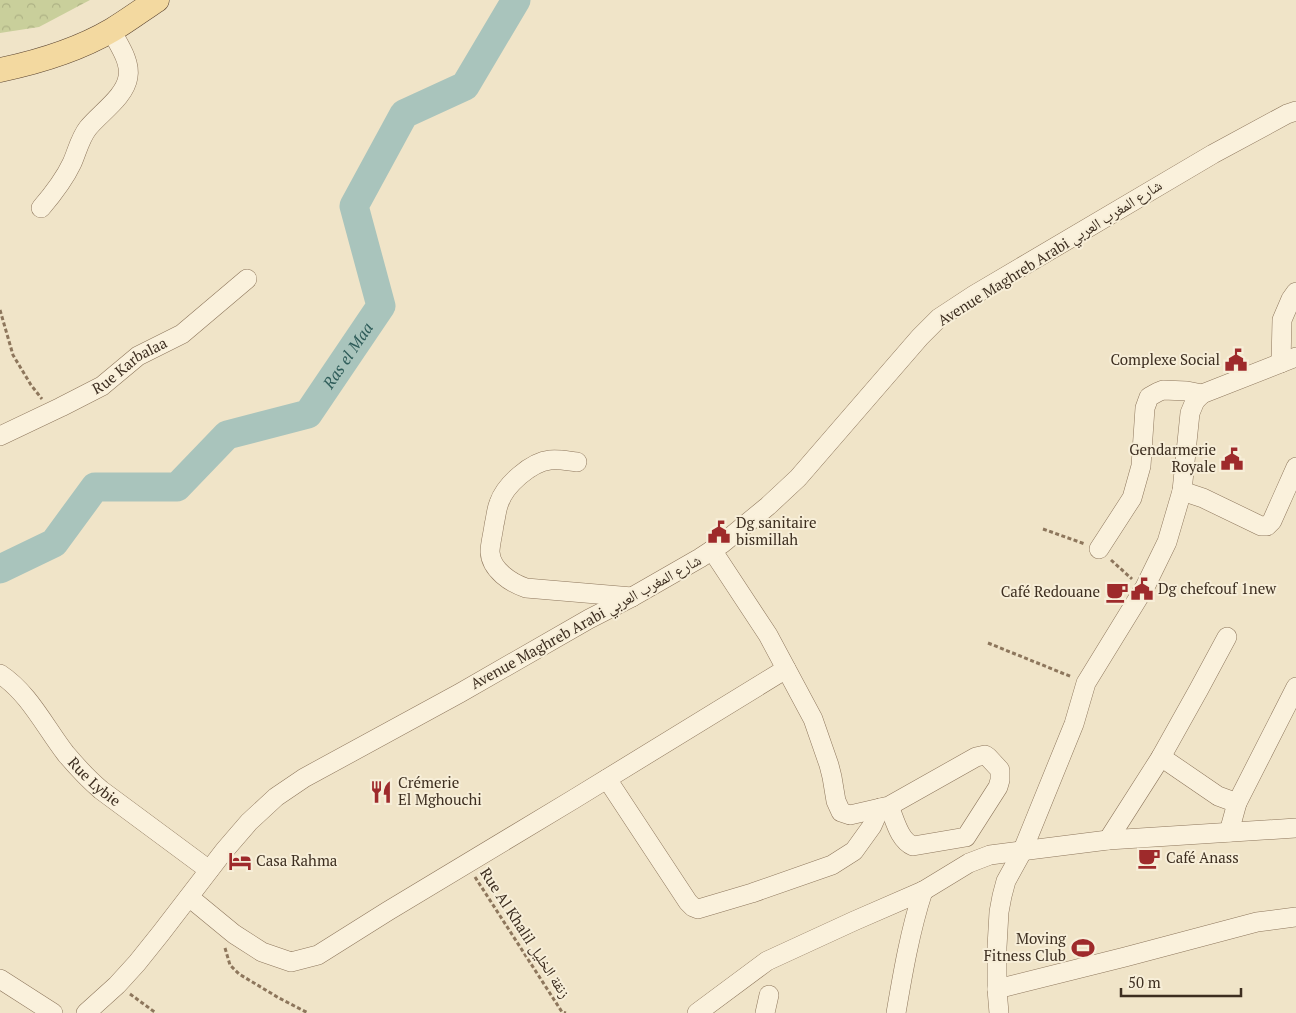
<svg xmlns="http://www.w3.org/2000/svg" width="1296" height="1013" viewBox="0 0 1296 1013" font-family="'PT Serif','Noto Naskh Arabic',serif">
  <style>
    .forest { fill: url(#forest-crowns) }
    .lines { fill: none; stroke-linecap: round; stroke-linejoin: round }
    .river { stroke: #a9c4bc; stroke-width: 29 }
    .minor-casing { stroke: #8d765c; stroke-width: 20 }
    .major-casing { stroke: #5b4430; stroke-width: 25 }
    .path { stroke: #8d765c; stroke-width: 3; stroke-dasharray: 4 2.5; stroke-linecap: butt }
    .minor { stroke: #faf1dc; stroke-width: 19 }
    .major { stroke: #f3d9a0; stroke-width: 24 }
    .labels { text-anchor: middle; stroke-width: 4; stroke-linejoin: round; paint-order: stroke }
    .street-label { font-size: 15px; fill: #3d2e20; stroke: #f7eed8 }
    .poi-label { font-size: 15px; fill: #3d2e20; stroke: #f7eed8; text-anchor: start }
    .water-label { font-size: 16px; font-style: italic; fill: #2f5d5a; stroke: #f7eed8 }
  </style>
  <defs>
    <pattern id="forest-crowns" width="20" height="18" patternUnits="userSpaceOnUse" patternTransform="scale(1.25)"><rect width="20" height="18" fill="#c9cf9b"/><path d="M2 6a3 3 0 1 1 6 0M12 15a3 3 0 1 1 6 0" fill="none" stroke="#aeb285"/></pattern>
  </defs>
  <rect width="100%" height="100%" fill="#f0e4c8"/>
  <path class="forest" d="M0 0H90L39 27 0 33Z"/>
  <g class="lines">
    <path class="river" id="s1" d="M0 569 54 543 95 487H177L227 435 308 414 381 306 354 206 404 114 465 86 516 0"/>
    <defs>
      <g id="minor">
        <path d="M41 208C53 194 64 180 72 163 77 152 80 138 88 128 100 113 125 97 128 77 131 61 118 44 111 30"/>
        <path d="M1281 363 1282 320 1291 299 1296 292"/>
        <path id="s2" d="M0 436 61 407 102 386 138 356 182 334 247 279"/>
        <path d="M577 462C568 461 559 459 550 460 531 462 505 485 499 503 496 510 496 518 494 525 493 534 490 544 490 552 491 570 511 583 526 588L632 597"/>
        <path d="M1182 491 1203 498 1261 526H1267L1272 521 1296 467"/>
        <path d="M1099 549 1132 498 1141 466 1145 408 1149 397 1158 392 1163 390 1187 391 1202 394"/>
        <path d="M712 550 768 635 813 719 829 765 832 777 836 801 841 812 850 815 889 806C895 820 899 840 913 846L966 837 998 787 1000 780V770L988 757 985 755 976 757 889 806"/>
        <path id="s3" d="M0 674C29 693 45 727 66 754 77 767 88 779 101 790L209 870"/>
        <path d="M1161 757 1218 796 1237 803"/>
        <path d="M607 779 688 902 693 907 698 909 752 893 832 865 854 851 872 826 880 808"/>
        <path d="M1229 832 1237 803 1296 687"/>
        <path d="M1108 840 1161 757 1199 689 1227 637"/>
        <path d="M189 897 234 934 262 952 291 962 318 955 388 911 574 799 786 669"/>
        <path d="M0 979 53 1013"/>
        <path d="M997 989 1125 957 1257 922 1296 917"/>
        <path d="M86 1013 117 985 137 963 161 933 224 851 249 822 276 797 304 778 460 693 589 619 632 597 700 558 723 543 768 506 798 478 920 337 939 318 974 295 1213 154 1287 114 1296 111"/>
        <path d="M697 1013 767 961 854 921 923 891 969 863 990 855 1108 840 1296 828"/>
        <path d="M765 1013 769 995"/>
        <path d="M896 1013C903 972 910 931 923 891"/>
        <path d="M999 1013 997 989V947L999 912 1002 896 1006 881 1022 852 1074 724 1086 683 1145 587 1167 542 1182 491 1190 413 1195 401 1202 394 1296 357"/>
      </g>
      <path id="major" d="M0 70C38 62 78 50 112 30 127 21 142 10 157 0"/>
    </defs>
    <use href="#minor" class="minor-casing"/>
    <use href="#major" class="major-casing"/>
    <g class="path">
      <path d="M0 310 13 355 31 385 42 399"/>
      <path d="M1043 529 1085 544"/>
      <path d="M1111 560 1132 579"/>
      <path d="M988 643 1072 677"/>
      <path d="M475 877 562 1012 566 1013"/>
      <path d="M225 948 230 965 239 974 279 998 308 1013"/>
      <path d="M130 994 156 1013"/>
    </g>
    <use href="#minor" class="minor"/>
    <use href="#major" class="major"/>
  </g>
  <defs>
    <symbol id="civic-bare" viewBox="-9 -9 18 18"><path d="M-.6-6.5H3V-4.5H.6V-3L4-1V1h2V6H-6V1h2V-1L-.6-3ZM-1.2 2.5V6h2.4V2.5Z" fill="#9e2a2b" stroke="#f7eed8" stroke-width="2.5" paint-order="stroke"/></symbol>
    <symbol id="cafe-bare" viewBox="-9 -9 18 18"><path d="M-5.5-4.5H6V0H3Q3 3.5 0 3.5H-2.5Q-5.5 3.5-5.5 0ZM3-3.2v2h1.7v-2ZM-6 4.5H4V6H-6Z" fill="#9e2a2b" stroke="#f7eed8" stroke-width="2.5" paint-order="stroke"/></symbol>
    <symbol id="restaurant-bare" viewBox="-9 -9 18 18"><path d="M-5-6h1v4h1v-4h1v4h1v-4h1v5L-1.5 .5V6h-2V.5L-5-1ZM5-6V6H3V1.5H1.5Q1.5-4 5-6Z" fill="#9e2a2b" stroke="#f7eed8" stroke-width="2.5" paint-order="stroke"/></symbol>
    <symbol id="hotel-bare" viewBox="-9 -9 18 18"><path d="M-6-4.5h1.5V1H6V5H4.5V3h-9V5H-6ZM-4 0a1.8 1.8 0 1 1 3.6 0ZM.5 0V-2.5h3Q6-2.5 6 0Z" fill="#9e2a2b" stroke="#f7eed8" stroke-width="2.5" paint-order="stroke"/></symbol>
    <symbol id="stadium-bare" viewBox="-9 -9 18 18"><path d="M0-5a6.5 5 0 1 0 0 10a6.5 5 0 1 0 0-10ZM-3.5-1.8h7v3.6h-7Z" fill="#9e2a2b" stroke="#f7eed8" stroke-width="2.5" paint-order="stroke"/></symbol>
  </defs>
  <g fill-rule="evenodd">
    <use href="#civic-bare" x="1220" y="344" width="32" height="32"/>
    <use href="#civic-bare" x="1216" y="443" width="32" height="32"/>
    <use href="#civic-bare" x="703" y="516" width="32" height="32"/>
    <use href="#civic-bare" x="1126" y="573" width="32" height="32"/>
    <use href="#cafe-bare" x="1101" y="576" width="32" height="32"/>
    <use href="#restaurant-bare" x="365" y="776" width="32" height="32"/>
    <use href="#cafe-bare" x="1133" y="842" width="32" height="32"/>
    <use href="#hotel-bare" x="224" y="845" width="32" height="32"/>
    <use href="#stadium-bare" x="1067" y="932" width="32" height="32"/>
  </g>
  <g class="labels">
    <g class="street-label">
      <text transform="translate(1050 253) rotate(-32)" y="5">Avenue Maghreb Arabi شارع المغرب العربي</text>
      <text dy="5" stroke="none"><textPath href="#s2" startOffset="148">Rue Karbalaa</textPath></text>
      <text transform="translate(586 622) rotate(-29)" y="5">Avenue Maghreb Arabi شارع المغرب العربي</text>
      <text dy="5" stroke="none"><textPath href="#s3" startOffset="144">Rue Lybie</textPath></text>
      <text transform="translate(525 933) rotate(57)" y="5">Rue Al Khalil زنقة الخليل</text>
    </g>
    <g class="poi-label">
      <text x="1220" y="365" text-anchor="end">Complexe Social</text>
      <text x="1216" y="455" text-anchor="end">Gendarmerie<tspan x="1216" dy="17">Royale</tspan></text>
      <text x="736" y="528">Dg sanitaire<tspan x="736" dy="17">bismillah</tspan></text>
      <text x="1158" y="594">Dg chefcouf 1new</text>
      <text x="1100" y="597" text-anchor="end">Café Redouane</text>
      <text x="398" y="788">Crémerie<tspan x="398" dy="17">El Mghouchi</tspan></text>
      <text x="1166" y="863">Café Anass</text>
      <text x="256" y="866">Casa Rahma</text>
      <text x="1066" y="944" text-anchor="end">Moving<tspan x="1066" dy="17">Fitness Club</tspan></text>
    </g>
    <g class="water-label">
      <text dy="6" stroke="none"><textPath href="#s1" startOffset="438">Ras el Maa</textPath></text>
    </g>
  </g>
  <path d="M1121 988v8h120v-8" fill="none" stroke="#3d2e20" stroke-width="2.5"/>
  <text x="1128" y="988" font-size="15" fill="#3d2e20" stroke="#f7eed8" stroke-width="4" paint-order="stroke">50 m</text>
</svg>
